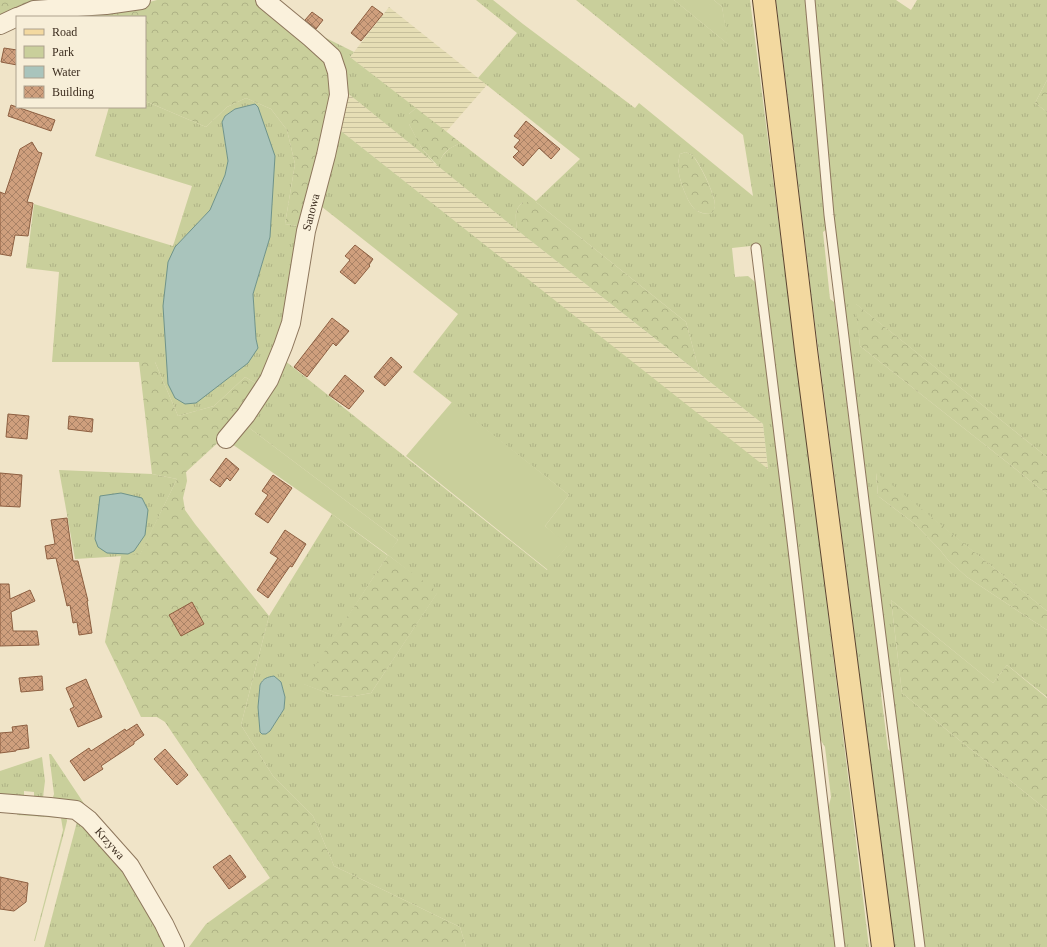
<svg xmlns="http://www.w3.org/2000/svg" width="1047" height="947" viewBox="0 0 1047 947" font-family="'Times New Roman',serif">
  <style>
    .farmland { fill: url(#farmland-rules) }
    .grass { fill: url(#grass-tufts); fill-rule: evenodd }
    .forest { fill: url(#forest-crowns) }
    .green { fill: #c9cf9b }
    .water { fill: #a9c4bc; stroke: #6f938a }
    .building { fill: url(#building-cross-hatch); stroke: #8d5f41 }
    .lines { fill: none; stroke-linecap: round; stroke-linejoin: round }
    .service-casing { stroke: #8d765c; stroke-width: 11 }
    .minor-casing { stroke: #8d765c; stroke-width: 20 }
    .primary-casing { stroke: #5b4430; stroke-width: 24 }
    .service { stroke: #faf1dc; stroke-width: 9 }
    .minor { stroke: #faf1dc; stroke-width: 18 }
    .primary { stroke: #f3d9a0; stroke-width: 22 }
    .labels { text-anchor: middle; stroke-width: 3; stroke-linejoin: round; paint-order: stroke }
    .street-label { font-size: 12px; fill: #3d2e20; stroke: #f7eed8 }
  </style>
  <defs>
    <pattern id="farmland-rules" width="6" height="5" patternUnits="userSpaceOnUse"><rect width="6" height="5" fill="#e6deb5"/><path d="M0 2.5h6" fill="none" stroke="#c6bf9b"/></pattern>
    <pattern id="grass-tufts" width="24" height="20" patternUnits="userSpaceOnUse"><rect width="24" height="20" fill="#c9cf9b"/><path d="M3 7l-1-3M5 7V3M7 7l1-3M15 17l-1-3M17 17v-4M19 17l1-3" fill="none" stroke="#aeb285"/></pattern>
    <pattern id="forest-crowns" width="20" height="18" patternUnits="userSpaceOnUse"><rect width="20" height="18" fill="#c9cf9b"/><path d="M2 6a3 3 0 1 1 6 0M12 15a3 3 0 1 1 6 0" fill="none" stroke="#aeb285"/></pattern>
    <pattern id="building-cross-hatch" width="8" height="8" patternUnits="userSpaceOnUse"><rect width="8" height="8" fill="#cf9f7d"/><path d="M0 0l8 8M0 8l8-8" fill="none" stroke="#a98266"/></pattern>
  </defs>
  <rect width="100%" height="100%" fill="#f0e4c8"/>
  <g class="farmland">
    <path d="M389 7 487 85 446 132 350 57Z"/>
    <path d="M345 91 517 230 763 424 768 470 336 127Z"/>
  </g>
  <g class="grass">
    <path d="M476 0H493L523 24 635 108 639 103 753 196 743 135 576 0H674L728 44 722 7 714 0H750L807 443 869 947H845L828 809 831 797 825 747 820 739 818 735 797 549 760 245 732 248 735 277 748 276 754 281 757 285 836 947H466L460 927 334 866 313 816 273 776 241 725 269 616 332 514 387 555 398 540 244 424 261 403 271 383 289 341 294 340 284 360 547 570 567 546 545 526 569 495 413 372 458 314 317 203 305 286 301 283 308 238 323 174 336 127 768 469 763 424 700 374 686 322 536 202H523C513 211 516 217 517 230L345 91C343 81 342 71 338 61 329 43 299 23 283 11L284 9 318 34 354 52 350 57 416 108 409 114V124L422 149 437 166C444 153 446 149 461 143L536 201 580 159 478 78 517 33ZM686 152C686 152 691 155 692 155 699 161 716 196 715 206 715 209 712 211 711 214 705 214 700 213 696 210 687 204 678 176 678 166 678 162 679 158 680 154ZM388 555 437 593 371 693 349 697 332 695 304 684ZM274 676 281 682 285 697 284 709 270 731 266 734H262L260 732 258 707 260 685C263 678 268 677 274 676Z"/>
    <path d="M776 0H805L827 229 823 232 830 299 834 302 882 683 881 694 888 749 892 754 916 947H894L811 292Z"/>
    <path d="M813 0H896L911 10 917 0H1047V80L1035 103 1047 112V457L856 304 860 346 1047 494V611L876 473 878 496 915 524 940 550 948 560 967 577 1030 619 1047 630V697L1007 665 993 683 891 600 902 693 953 735 1047 810V947H924L850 359 832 204Z"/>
    <path d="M246 98 271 109 287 130 295 164 285 224 304 227 288 319 261 386 245 377 214 406 178 416 155 362H52L59 272 26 268 34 204 173 246 192 186 95 156 109 107H145V101L206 127 227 107ZM255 104 270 237 253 294 256 339 258 348 175 247 210 210 225 175 228 161 222 123 225 116 235 109Z"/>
    <path d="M59 470 152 474 177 479 140 555 75 559Z"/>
    <path d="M49 754H51L87 808 57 802 53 797 54 794Z"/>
    <path d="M42 757 45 781 43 797 39 800 34 796V792L24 791V796L18 800 0 799V771Z"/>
    <path d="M21 809 66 813 67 821 65 829 35 941H34L63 830 61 818 17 815Z"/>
    <path d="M78 818 107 844 172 947H44Z"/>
  </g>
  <g class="forest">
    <path d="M0 0H49L0 20Z"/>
    <path d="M157 0H256L326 55 335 90 304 227 285 224 295 164 287 130 271 109 246 98 227 107 206 127 145 101V17H41L134 6Z"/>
    <path d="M1047 80V112L1035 103Z"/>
    <path d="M416 108 461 143C448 148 442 153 438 166L422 149 418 142 409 124V114Z"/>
    <path d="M686 152C686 152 691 155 692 155 699 162 716 196 715 206 715 209 713 211 711 214 705 214 701 213 696 210 687 204 678 176 678 166 678 162 679 158 680 154Z"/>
    <path d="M523 202H536L686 322 700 374 517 230C516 217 513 211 523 202Z"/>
    <path d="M855 303 1047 457V494L860 346Z"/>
    <path d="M139 362H155L178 416 214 406 245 377 261 386 224 437 186 472 187 481 183 498 185 510 195 524 269 616 241 725 273 776 313 816 334 866 460 927 466 947H189L206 924 270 878 165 722 157 717H141L105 642 121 556 140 554 177 479 152 474Z"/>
    <path d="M876 472 1047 611V630L1030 619 967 577 948 560 940 550 915 524 878 496Z"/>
    <path d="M388 555 438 592 371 693 349 697 332 695 303 684Z"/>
    <path d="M891 600 993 683 1007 665 1047 698V810L953 735 902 693Z"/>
  </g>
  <g class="green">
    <path d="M674 0H714L722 7 729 45Z"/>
    <path d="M452 402 569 495 545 526 568 545 548 570 406 456Z"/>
    <path d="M244 424 398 540 388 555 332 514 229 442Z"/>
  </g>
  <g class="water">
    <path d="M255 104 258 107 275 156 270 237 253 294 256 339 258 348 248 363 196 403 185 404 175 398 168 384 163 306 168 262 175 247 210 210 225 175 228 161 222 122 225 116 235 109Z"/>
    <path d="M121 493 142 498 148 510 145 535 134 551 128 554 107 553 98 547 95 539 100 496Z"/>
    <path d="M274 676 281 682 285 697 284 709 270 731 266 734H262L260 732 258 707 260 685C263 678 268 677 274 676Z"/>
  </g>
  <g class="building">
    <path d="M372 6 383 14 361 41 351 33Z"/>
    <path d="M312 12 323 20 316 29 305 20Z"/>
    <path d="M4 48 17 50V65L1 62Z"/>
    <path d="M11 105 55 120 51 131 8 116Z"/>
    <path d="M526 121 560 149 551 159 539 148 523 166 513 157 519 151 514 147 520 140 514 136Z"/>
    <path d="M32 142 38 152 42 153 27 202 33 203 28 236 15 235 11 256 0 254V192L5 194 20 149Z"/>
    <path d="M355 245 373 259 369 265 370 266 355 284 340 272 350 260 345 256Z"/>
    <path d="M332 318 349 331 336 346 333 343 307 377 294 367Z"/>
    <path d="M391 357 402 367 385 386 374 377Z"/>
    <path d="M345 375 364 391 349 409 329 395Z"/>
    <path d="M8 414 29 416 27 439 6 437Z"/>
    <path d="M69 416 93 419 92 432 68 429Z"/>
    <path d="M226 458 239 469 230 481 227 478 220 487 210 480Z"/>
    <path d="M0 473 22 475 20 507 0 506Z"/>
    <path d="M273 475 292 488 268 523 255 514 268 495 262 491Z"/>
    <path d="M67 518 73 561H78L88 601H87L92 633 79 635 77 622 73 623 70 605 67 606 56 558 47 559 45 546 55 544 51 520Z"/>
    <path d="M285 530 306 544 292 567 290 566 268 598 257 590 278 558 270 553Z"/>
    <path d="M0 584H9L10 599 30 590 35 601 11 612 13 631H37L39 645 0 646Z"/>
    <path d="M192 602 204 624 181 636 169 615Z"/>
    <path d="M42 676 43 690 21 692 19 678Z"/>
    <path d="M86 679 102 717 78 727 70 709 74 707 66 688Z"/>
    <path d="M137 724 144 735 134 742V744L101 766 103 769 84 781 70 761 89 748 91 751 125 729 126 731Z"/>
    <path d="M27 725 29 748 16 750V751L0 753V733L13 732 12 727Z"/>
    <path d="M165 749 188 775 177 785 154 759Z"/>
    <path d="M230 855 246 877 229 889 213 867Z"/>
    <path d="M0 877 28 883 26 902 14 911 0 909Z"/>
  </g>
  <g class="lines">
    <defs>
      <g id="service">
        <path d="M810 0 829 215 865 509 920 947"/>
        <path d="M756 248 790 524 840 947"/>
      </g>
      <g id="minor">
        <path d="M18 17 34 10 106 5 141 0"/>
        <path d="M0 25 17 17"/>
        <path id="s1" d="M226 439 246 415 269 380 283 346 291 323 306 231 326 155 339 95 337 72 332 57 311 38 265 0"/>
        <path id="s2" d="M0 803 50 807 76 810 89 820 130 866 164 924 175 947"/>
      </g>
      <path id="primary" d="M764 0 806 350 883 947"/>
    </defs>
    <use href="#service" class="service-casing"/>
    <use href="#minor" class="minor-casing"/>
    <use href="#primary" class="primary-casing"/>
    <use href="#service" class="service"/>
    <use href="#minor" class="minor"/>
    <use href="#primary" class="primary"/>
  </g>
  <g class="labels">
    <g class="street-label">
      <text dy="4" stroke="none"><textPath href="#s1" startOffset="247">Sanowa</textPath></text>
      <text dy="4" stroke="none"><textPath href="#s2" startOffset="124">Krzywa</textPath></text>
    </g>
  </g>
  <rect x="16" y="16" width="130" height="92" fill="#f7eed8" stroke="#ada18e"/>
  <rect x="24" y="29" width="20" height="6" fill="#f3d9a0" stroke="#ada18e"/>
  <text x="52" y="36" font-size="12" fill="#3d2e20">Road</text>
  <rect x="24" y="46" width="20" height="12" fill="#c9cf9b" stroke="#ada18e"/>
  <text x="52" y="56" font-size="12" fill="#3d2e20">Park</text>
  <rect x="24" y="66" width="20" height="12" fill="#a9c4bc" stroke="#ada18e"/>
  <text x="52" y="76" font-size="12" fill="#3d2e20">Water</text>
  <rect x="24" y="86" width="20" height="12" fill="url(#building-cross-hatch)" stroke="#ada18e"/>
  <text x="52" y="96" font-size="12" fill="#3d2e20">Building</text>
</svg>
